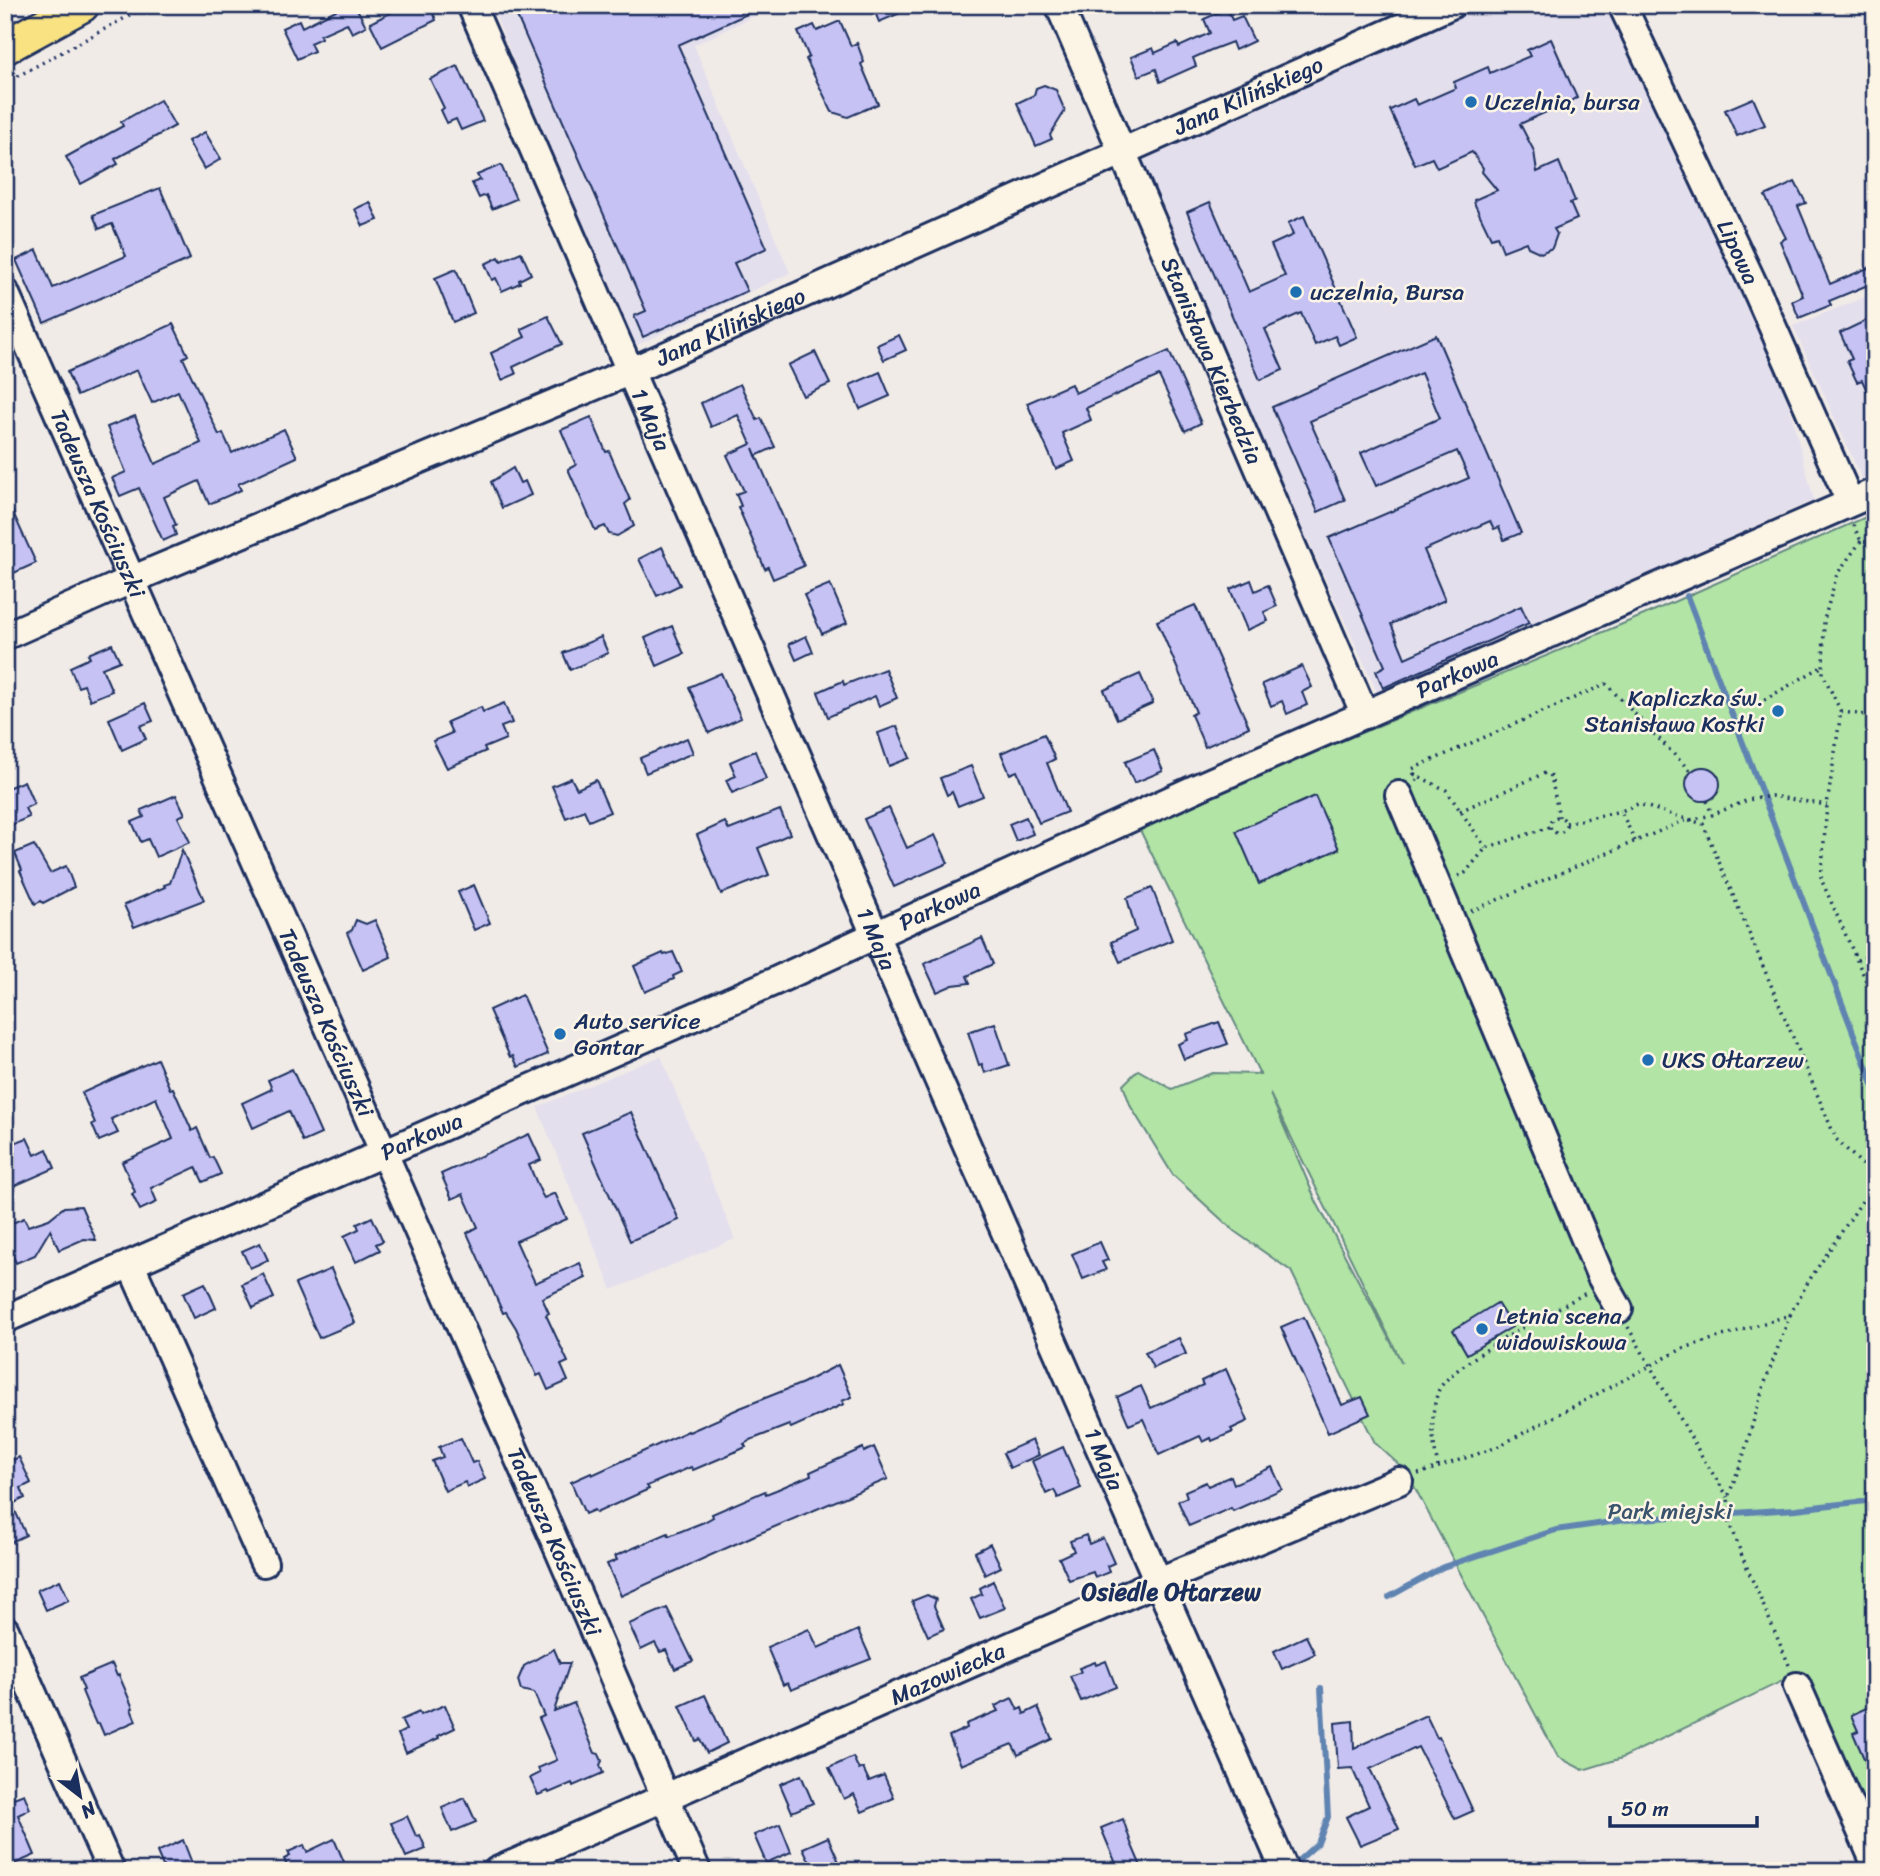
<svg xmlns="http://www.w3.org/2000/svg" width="1880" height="1876" viewBox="0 0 1880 1876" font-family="Sriracha,sans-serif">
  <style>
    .built { fill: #e4dfec }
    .green { fill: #b1e4a5; stroke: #668a82; stroke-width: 2; fill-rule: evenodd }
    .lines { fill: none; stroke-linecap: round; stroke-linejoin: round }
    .stream { stroke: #6184b1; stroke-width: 6 }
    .building { fill: #c6c2f4; stroke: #1b2f5e; stroke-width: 2 }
    .minor-casing { stroke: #1b2f5e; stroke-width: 32 }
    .major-casing { stroke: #1b2f5e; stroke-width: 38 }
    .path { stroke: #1b2f5e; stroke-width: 3.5; stroke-dasharray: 2 5; stroke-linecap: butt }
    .minor { stroke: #fcf5e5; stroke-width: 26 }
    .major { stroke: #f8e281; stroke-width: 33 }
    .poi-dot { fill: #1f6fb2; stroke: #fcf5e5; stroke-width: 2.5 }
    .labels { text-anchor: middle; stroke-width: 5; stroke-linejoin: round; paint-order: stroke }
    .street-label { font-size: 23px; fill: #1b2f5e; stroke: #fcf5e5 }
    .poi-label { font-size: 23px; fill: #1b2f5e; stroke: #fcf5e5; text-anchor: start }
    .park-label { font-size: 23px; fill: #39536c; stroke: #fcf5e5 }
    .neighbourhood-label { font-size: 24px; font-weight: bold; fill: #1b2f5e; stroke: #fcf5e5 }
  </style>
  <rect width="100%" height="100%" fill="#f1ebe8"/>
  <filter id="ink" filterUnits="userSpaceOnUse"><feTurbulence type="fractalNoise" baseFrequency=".0143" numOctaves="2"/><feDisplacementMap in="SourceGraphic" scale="14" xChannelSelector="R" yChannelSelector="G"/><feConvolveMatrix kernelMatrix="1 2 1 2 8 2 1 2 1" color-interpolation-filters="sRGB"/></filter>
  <g filter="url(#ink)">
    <g class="built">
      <path d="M491 5H777L694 45 790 273 631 348Z"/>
      <path d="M1466 5H1617L1773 344 1814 500 1378 694 1132 155Z"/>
      <path d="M1875 293V474L1862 479 1793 326Z"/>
      <path d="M661 1056 735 1239 612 1290 537 1107Z"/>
    </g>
    <path class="green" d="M1875 513V1828L1801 1672 1622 1758 1583 1770 1558 1757 1406 1471 1375 1443 1291 1271 1234 1231 1173 1175 1131 1107 1123 1085 1138 1070 1172 1089 1212 1073 1260 1074 1138 826 1644 615ZM1270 1094 1402 1363 1316 1201Z"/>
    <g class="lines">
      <g class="stream">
        <path d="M1687 596 1875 1090"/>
        <path d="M1389 1597 1443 1567 1556 1530 1625 1520 1796 1509 1875 1500"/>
        <path d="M1300 1859 1318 1843 1328 1817 1321 1688"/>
      </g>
    </g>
    <g class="building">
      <path d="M334 5H355L366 26 352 33 347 23 320 35 321 38 310 43 314 51 297 59 282 28 299 20 302 27 336 10Z"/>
      <path d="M406 5H430L436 20 382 47 370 23Z"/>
      <path d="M512 5H767L678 45 767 248 734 263 747 291 643 337 634 316 646 311Z"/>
      <path d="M872 5H919L879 22Z"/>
      <path d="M1227 9 1232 20 1242 16 1254 41 1235 50 1232 42 1211 50 1193 58 1196 66 1160 82 1156 69 1139 76 1131 57 1153 48 1155 53 1177 43 1179 47 1210 33 1204 19Z"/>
      <path d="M840 21 851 46 857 43 864 62 861 64 878 104 848 117 832 112 806 59 809 57 798 32 814 25 817 31Z"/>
      <path d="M1551 39 1577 98 1520 124 1534 151 1537 172 1559 162 1575 201 1570 203 1577 219 1554 229 1557 234 1552 248 1541 253 1528 247 1526 242 1503 251 1497 236 1491 238 1475 205 1474 200 1497 190 1482 172 1483 168 1472 152 1437 168 1432 158 1415 165 1390 110 1414 99 1417 105 1456 88 1454 82 1488 67 1490 73 1530 56 1527 50Z"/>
      <path d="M458 66 483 121 461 130 456 119 447 123 441 110 444 108 430 79Z"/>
      <path d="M1044 85 1056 90 1065 111 1050 135 1052 139 1036 146 1017 103 1034 95 1036 88Z"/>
      <path d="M1753 98 1765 125 1737 136 1725 110Z"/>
      <path d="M160 100 175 126 115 159 118 164 81 184 66 157 123 126 121 122Z"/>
      <path d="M205 132 221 159 204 169 188 141Z"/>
      <path d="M501 165 516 199 492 209 486 195 479 198 472 183 480 180 477 175Z"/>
      <path d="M1795 182 1806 203 1798 206 1830 284 1875 265V282L1829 301 1831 305 1799 318 1792 301 1803 296 1780 241 1786 238 1765 196Z"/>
      <path d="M160 188 190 259 44 323 16 260 37 250 53 288 126 256 112 224 99 229 93 215Z"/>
      <path d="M370 202 378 220 363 226 355 209Z"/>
      <path d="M1210 202 1249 292 1285 276 1271 245 1293 235 1288 223 1304 216 1357 337 1339 345 1335 336 1315 345 1301 313 1265 329 1283 370 1260 380 1187 212Z"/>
      <path d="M521 252 531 274 519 280 520 283 502 291 496 278 492 280 485 264 499 257 501 261Z"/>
      <path d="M456 269 474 313 453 322 435 278Z"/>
      <path d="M548 316 562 344 513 367 516 374 502 380 491 353 525 337 521 329Z"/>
      <path d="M1867 320 1875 336V408L1862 380 1857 382 1847 361 1852 359 1840 333Z"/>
      <path d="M173 324 188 355 183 358 219 435 223 433 232 453 284 429 297 457 238 484 241 490 209 504 199 481 164 497 176 525 173 526 176 535 163 541 139 488 120 496 112 478 126 472 107 427 135 416 155 464 201 443 178 391 152 403 137 370 77 396 67 372Z"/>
      <path d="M899 335 906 350 884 360 877 345Z"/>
      <path d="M1436 335 1521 533 1504 540 1499 527 1494 529 1490 521 1424 550 1445 600 1391 624 1405 658 1521 606 1529 623 1383 688 1376 671 1385 666 1329 538 1469 478 1457 451 1376 486 1361 453 1440 418 1421 373 1310 421 1345 500 1318 512 1272 407Z"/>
      <path d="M1169 351 1201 423 1185 431 1159 376 1086 408 1091 420 1062 433 1074 461 1056 469 1027 403 1071 384 1075 393Z"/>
      <path d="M815 352 830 384 803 396 788 365Z"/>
      <path d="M880 372 890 396 860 409 850 385Z"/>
      <path d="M740 384 757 420 761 418 775 447 756 456 753 448 804 566 773 579 768 567 765 569 738 507 741 506 736 494 744 491 727 455 751 444 738 415 711 427 701 403Z"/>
      <path d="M591 417 606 452 609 451 630 500 625 504 634 526 617 536 609 534 605 526 595 530 568 469 576 465 561 430Z"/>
      <path d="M513 468 520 483 525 481 531 495 502 508 491 482Z"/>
      <path d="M5 495 36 563 5 577Z"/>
      <path d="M662 547 680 585 657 596 639 559Z"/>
      <path d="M1251 580 1255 591 1268 585 1277 606 1264 612 1268 621 1247 630 1230 589Z"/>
      <path d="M830 584 847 623 822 634 804 595Z"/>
      <path d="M1195 605 1249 727 1205 747 1191 715 1196 712 1157 621Z"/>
      <path d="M672 626 684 654 657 666 645 638Z"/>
      <path d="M806 636 813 652 796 660 789 644Z"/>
      <path d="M601 637 608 653 570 670 563 653Z"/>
      <path d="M112 644 120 661 102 668 112 691 90 700 84 685 78 687 70 667 90 658 88 654Z"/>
      <path d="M1302 666 1312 687 1302 692 1307 705 1287 714 1282 701 1271 706 1262 684Z"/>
      <path d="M885 669 897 698 879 706 875 696 828 717 818 692 843 681 844 685Z"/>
      <path d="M721 673 741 718 709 733 689 687Z"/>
      <path d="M1140 674 1153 703 1117 719 1104 690Z"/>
      <path d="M145 703 153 721 140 726 146 739 122 750 109 719Z"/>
      <path d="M504 703 512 723 501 727 506 739 484 748 486 751 447 768 433 741 452 733 447 722 481 707 483 712Z"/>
      <path d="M897 726 910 758 889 766 878 733Z"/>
      <path d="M1044 734 1055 759 1047 763 1067 812 1039 823 1017 771 1010 774 1001 753Z"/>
      <path d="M687 738 693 753 646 773 640 758Z"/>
      <path d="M1154 750 1163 771 1134 783 1125 762Z"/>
      <path d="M755 751 766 779 732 793 726 780 736 776 730 762Z"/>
      <path d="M971 766 983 796 958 806 952 792 947 795 940 778Z"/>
      <circle cx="1703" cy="784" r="17"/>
      <path d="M571 778 577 789 596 780 610 812 589 821 584 810 566 818 552 786Z"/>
      <path d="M24 781 34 804 25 808 29 817 11 825 5 812V789Z"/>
      <path d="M176 795 185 814 178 817 190 842 156 857 148 839 141 842 132 822 144 817 141 810Z"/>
      <path d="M1315 796 1339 849 1259 884 1236 831Z"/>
      <path d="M889 808 907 848 935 835 948 863 894 887 864 819Z"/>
      <path d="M780 810 790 834 758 848 769 875 721 894 697 835 725 822 729 830Z"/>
      <path d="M1026 817 1033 834 1016 841 1009 824Z"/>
      <path d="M34 845 50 873 66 866 74 887 43 903 41 901 35 904 20 871 22 870 15 853Z"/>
      <path d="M182 850 204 900 134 927 124 905 165 887 164 885 170 883Z"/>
      <path d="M474 885 490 923 474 930 458 892Z"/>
      <path d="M1152 888 1172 940 1120 962 1111 942 1136 931 1127 898Z"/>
      <path d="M356 920 366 924 375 920 391 957 363 970 347 933 352 930Z"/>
      <path d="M982 938 993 964 967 976 970 983 953 985 937 992 924 964Z"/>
      <path d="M673 952 682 972 673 976 674 979 645 992 634 966 663 953 664 955Z"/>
      <path d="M522 995 548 1054 518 1067 513 1056 510 1057 489 1010Z"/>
      <path d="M1219 1022 1228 1044 1184 1059 1178 1044 1188 1040 1186 1034Z"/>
      <path d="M995 1023 1009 1065 985 1073 982 1064 979 1065 968 1032Z"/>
      <path d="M157 1059 170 1089 173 1088 192 1131 197 1128 210 1158 213 1157 221 1174 203 1182 196 1167 151 1188 157 1202 140 1210 132 1194 135 1192 122 1162 173 1139 156 1098 111 1119 118 1133 99 1141 92 1124 95 1123 82 1093Z"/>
      <path d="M292 1069 321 1134 303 1142 289 1111 253 1128 242 1103 272 1089 268 1080Z"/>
      <path d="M631 1112 679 1220 630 1241 582 1133Z"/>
      <path d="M529 1134 541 1160 529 1165 541 1193 544 1198 555 1193 567 1219 516 1241 535 1283 580 1263 586 1278 542 1298 549 1313 546 1315 568 1362 561 1365 568 1381 548 1390 541 1374 537 1376 516 1328 506 1312 503 1313 467 1233 478 1227 463 1194 452 1199 441 1174Z"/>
      <path d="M5 1137 17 1142 27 1138 35 1155 47 1149 55 1168 5 1190Z"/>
      <path d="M81 1206 96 1240 84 1239 59 1250 50 1230 35 1255 16 1263 5 1239V1226L24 1218 28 1226 49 1219 64 1207Z"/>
      <path d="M372 1217 383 1241 376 1244 380 1250 356 1262 344 1236 359 1229 357 1224Z"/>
      <path d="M1100 1242 1108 1260 1102 1262 1106 1270 1083 1279 1072 1254Z"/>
      <path d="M260 1243 268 1260 250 1268 242 1251Z"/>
      <path d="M331 1269 355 1323 319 1338 295 1284Z"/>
      <path d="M263 1274 274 1298 253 1308 242 1284Z"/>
      <path d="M205 1283 216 1308 194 1318 183 1293Z"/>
      <path d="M1497 1303 1512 1327 1467 1354 1453 1330Z"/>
      <path d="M1304 1317 1342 1405 1362 1397 1370 1414 1328 1433 1281 1327Z"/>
      <path d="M1179 1338 1186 1354 1153 1368 1145 1352Z"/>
      <path d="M838 1365 852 1397 842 1401 844 1404 791 1428 789 1425 753 1439 744 1444 746 1447 726 1456 693 1470 691 1467 647 1486 649 1489 596 1513 594 1510 585 1514 571 1482 591 1473 592 1475 688 1431 689 1432 721 1418 720 1417 740 1408 803 1383Z"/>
      <path d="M1226 1369 1248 1421 1231 1429 1233 1432 1212 1441 1211 1438 1203 1442 1200 1436 1159 1455 1143 1419 1129 1425 1117 1397 1141 1386 1151 1408 1203 1385 1201 1381Z"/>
      <path d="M461 1438 472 1463 477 1461 485 1479 467 1487 465 1482 445 1491 432 1461 443 1457 439 1447Z"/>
      <path d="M1032 1440 1039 1455 1010 1468 1003 1453Z"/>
      <path d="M874 1447 888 1479 753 1536 621 1596 607 1564 617 1560 615 1556 668 1533 669 1536 704 1522 713 1517 712 1514 765 1491 766 1494 776 1490 811 1475 810 1472 863 1448 864 1452Z"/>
      <path d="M1063 1447 1081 1488 1058 1498 1054 1490 1046 1494 1032 1461Z"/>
      <path d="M5 1452 9 1462 19 1457 31 1483 21 1488 25 1498 12 1504 26 1535 5 1545Z"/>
      <path d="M1272 1467 1282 1489 1233 1511 1231 1508 1189 1526 1178 1501 1187 1497 1185 1491 1206 1482 1208 1486 1231 1476 1234 1484Z"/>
      <path d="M1086 1535 1089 1544 1103 1538 1114 1563 1107 1566 1109 1572 1095 1578 1093 1572 1069 1580 1059 1558 1074 1551 1070 1541Z"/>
      <path d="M990 1544 1001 1567 985 1575 975 1552Z"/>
      <path d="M60 1580 69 1600 46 1610 37 1590Z"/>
      <path d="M993 1581 1005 1608 980 1618 971 1599 982 1594 980 1588Z"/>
      <path d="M927 1595 936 1599 934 1606 944 1629 928 1636 912 1601Z"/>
      <path d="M667 1608 693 1661 675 1669 666 1650 660 1652 655 1643 641 1650 629 1624Z"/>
      <path d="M809 1629 818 1648 858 1630 871 1659 791 1690 788 1683 783 1685 767 1647Z"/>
      <path d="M1306 1636 1315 1654 1282 1669 1274 1651Z"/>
      <path d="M554 1649 560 1663H570L554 1711 574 1703 595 1753 599 1754 602 1761 600 1765 603 1773 573 1786 572 1783 549 1793 548 1791 538 1795 530 1778 540 1773 538 1768 557 1760 539 1718 544 1716 534 1693 521 1690 518 1680 524 1666Z"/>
      <path d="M1106 1661 1116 1687 1081 1701 1070 1676 1081 1672 1079 1668 1095 1662 1096 1665Z"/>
      <path d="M112 1664 117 1676 119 1675 133 1708 131 1709 136 1721 104 1735 99 1723 96 1724 89 1708 82 1691 84 1690 79 1678Z"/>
      <path d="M705 1695 727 1743 707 1753 700 1739 696 1741 680 1706Z"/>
      <path d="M1012 1698 1018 1710 1022 1708 1024 1714 1038 1707 1052 1739 1018 1755 1012 1744 961 1765 949 1736 967 1728 966 1724 998 1711 995 1706Z"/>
      <path d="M1875 1704V1784L1853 1733 1858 1731 1851 1715Z"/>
      <path d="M445 1705 455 1728 438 1736 439 1738 406 1753 398 1734 406 1730 401 1720 419 1712 420 1715Z"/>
      <path d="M1426 1715 1437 1738 1439 1737 1473 1811 1455 1819 1418 1747 1370 1769 1399 1829 1360 1845 1346 1817 1369 1806 1352 1768 1338 1769 1335 1723 1353 1721 1354 1748Z"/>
      <path d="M853 1757 859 1770 863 1768 869 1781 884 1775 894 1798 862 1812 854 1794 844 1799 829 1768Z"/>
      <path d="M801 1775 813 1803 792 1812 780 1784Z"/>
      <path d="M5 1785 11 1799 24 1794 30 1809 18 1815 35 1855 10 1866 5 1854Z"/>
      <path d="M465 1798 476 1822 452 1832 442 1808Z"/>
      <path d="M407 1816 416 1836 420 1835 426 1849 406 1857 391 1823Z"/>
      <path d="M1123 1819 1131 1843 1143 1871H1119L1101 1828Z"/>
      <path d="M780 1824 791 1852 766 1863 754 1835Z"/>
      <path d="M828 1837 839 1862 814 1871 803 1848Z"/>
      <path d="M334 1839 348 1871H289L284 1859 290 1856 288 1852 304 1845 307 1852Z"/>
      <path d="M183 1840 195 1871H165L157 1852Z"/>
    </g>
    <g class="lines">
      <defs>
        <g id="minor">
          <path id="s1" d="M471 5 892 974 1285 1871"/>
          <path id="s2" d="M1059 5 1365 715"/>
          <path id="s3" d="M1622 5 1759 296 1850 502"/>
          <path id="s4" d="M5 292 560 1553 697 1871"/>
          <path id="s5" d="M5 636 131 580 631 371 1451 5"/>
          <path d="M1399 795 1601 1277 1619 1309"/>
          <path d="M131 1265 264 1563"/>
          <path id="s6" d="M5 1319 773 982 1203 785 1875 492"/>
          <path d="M5 1630 111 1871"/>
          <path d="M1797 1686 1875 1863"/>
          <path id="s7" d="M497 1871 1159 1581 1399 1481"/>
        </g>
        <path id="major" d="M5 47 82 5"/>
      </defs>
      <use href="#minor" class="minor-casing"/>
      <use href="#major" class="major-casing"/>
      <g class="path">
        <path d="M5 83 149 5"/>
        <path d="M1853 525 1861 541 1875 543"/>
        <path d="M1861 541 1837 574 1824 620 1823 674 1841 712 1827 805 1821 879 1875 1001"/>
        <path d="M1764 700 1823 666"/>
        <path d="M1841 712 1875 716"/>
        <path d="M1414 774 1446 790 1486 848"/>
        <path d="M1417 781 1412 769 1606 684 1691 772"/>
        <path d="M1707 801 1712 815"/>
        <path d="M1460 811 1545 773 1551 776 1559 817"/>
        <circle cx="1558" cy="825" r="8"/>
        <path d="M1566 823 1621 811"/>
        <path d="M1635 841 1621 811 1638 804 1703 824 1836 1139 1875 1177"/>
        <path d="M1458 876 1465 873 1486 848 1550 827"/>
        <path d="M1471 911 1681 822 1712 815 1748 800 1771 796 1827 805"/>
        <path d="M1857 960 1875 953"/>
        <path d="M1628 1327 1704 1460 1728 1497"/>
        <path d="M1438 1467C1433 1442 1429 1418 1438 1392 1447 1365 1557 1309 1586 1293"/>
        <path d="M1418 1474 1495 1448 1684 1348 1790 1315 1808 1282 1875 1182"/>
        <path d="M1789 1665 1742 1556 1730 1522 1728 1497 1742 1460 1764 1385 1790 1315"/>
      </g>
      <use href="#minor" class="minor"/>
      <use href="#major" class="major"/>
    </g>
  </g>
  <g class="poi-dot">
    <circle cx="1471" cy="102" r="7"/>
    <circle cx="1296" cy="292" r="7"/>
    <circle cx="1778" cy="711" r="7"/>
    <circle cx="560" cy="1034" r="7"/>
    <circle cx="1648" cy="1060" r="7"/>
    <circle cx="1482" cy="1329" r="7"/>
  </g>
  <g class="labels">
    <g class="street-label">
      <text dy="8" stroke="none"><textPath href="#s5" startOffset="1356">Jana Kilińskiego</textPath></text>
      <text dy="8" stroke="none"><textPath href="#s3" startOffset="273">Lipowa</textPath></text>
      <text dy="8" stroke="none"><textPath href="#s5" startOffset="789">Jana Kilińskiego</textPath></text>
      <text dy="8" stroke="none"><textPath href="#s2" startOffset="387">Stanisława Kierbedzia</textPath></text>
      <text dy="8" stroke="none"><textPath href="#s1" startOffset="452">1 Maja</textPath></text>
      <text dy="8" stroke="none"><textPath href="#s4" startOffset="231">Tadeusza Kościuszki</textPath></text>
      <text dy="8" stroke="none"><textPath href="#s6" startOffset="1589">Parkowa</textPath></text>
      <text dy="8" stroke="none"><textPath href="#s6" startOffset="1022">Parkowa</textPath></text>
      <text dy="8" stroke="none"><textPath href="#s1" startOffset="1018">1 Maja</textPath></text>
      <text dy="8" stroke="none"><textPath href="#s4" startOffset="798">Tadeusza Kościuszki</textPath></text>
      <text dy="8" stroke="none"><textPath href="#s6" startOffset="455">Parkowa</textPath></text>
      <text dy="8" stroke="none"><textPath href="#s1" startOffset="1586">1 Maja</textPath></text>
      <text dy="8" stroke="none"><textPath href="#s4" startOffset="1365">Tadeusza Kościuszki</textPath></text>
      <text dy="8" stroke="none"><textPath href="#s7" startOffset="492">Mazowiecka</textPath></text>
    </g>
    <g class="poi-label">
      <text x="1485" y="110">Uczelnia, bursa</text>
      <text x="1310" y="300">uczelnia, Bursa</text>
      <text x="1764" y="706" text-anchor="end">Kapliczka św.<tspan x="1764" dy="26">Stanisława Kostki</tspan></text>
      <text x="574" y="1029">Auto service<tspan x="574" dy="26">Gontar</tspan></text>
      <text x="1662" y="1068">UKS Ołtarzew</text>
      <text x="1496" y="1324">Letnia scena<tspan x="1496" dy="26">widowiskowa</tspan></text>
    </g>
    <g class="park-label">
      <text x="1670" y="1519">Park miejski</text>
    </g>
    <g class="neighbourhood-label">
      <text x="1171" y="1600">Osiedle Ołtarzew</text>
    </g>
  </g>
  <rect width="1880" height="1876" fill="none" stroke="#fcf5e5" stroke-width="28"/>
  <rect x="14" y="14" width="1852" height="1848" fill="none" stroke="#1b2f5e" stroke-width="2.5" filter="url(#ink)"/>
  <g transform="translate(80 1796) rotate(149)" stroke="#fcf5e5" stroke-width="5" paint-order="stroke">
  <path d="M0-5L12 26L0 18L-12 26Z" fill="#1b2f5e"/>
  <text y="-10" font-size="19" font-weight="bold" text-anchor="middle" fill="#1b2f5e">N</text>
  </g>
  <path d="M1610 1816v10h147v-10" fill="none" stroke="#1b2f5e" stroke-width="3.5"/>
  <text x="1621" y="1816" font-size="21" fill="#1b2f5e" stroke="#fcf5e5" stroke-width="5" paint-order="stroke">50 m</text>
</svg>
